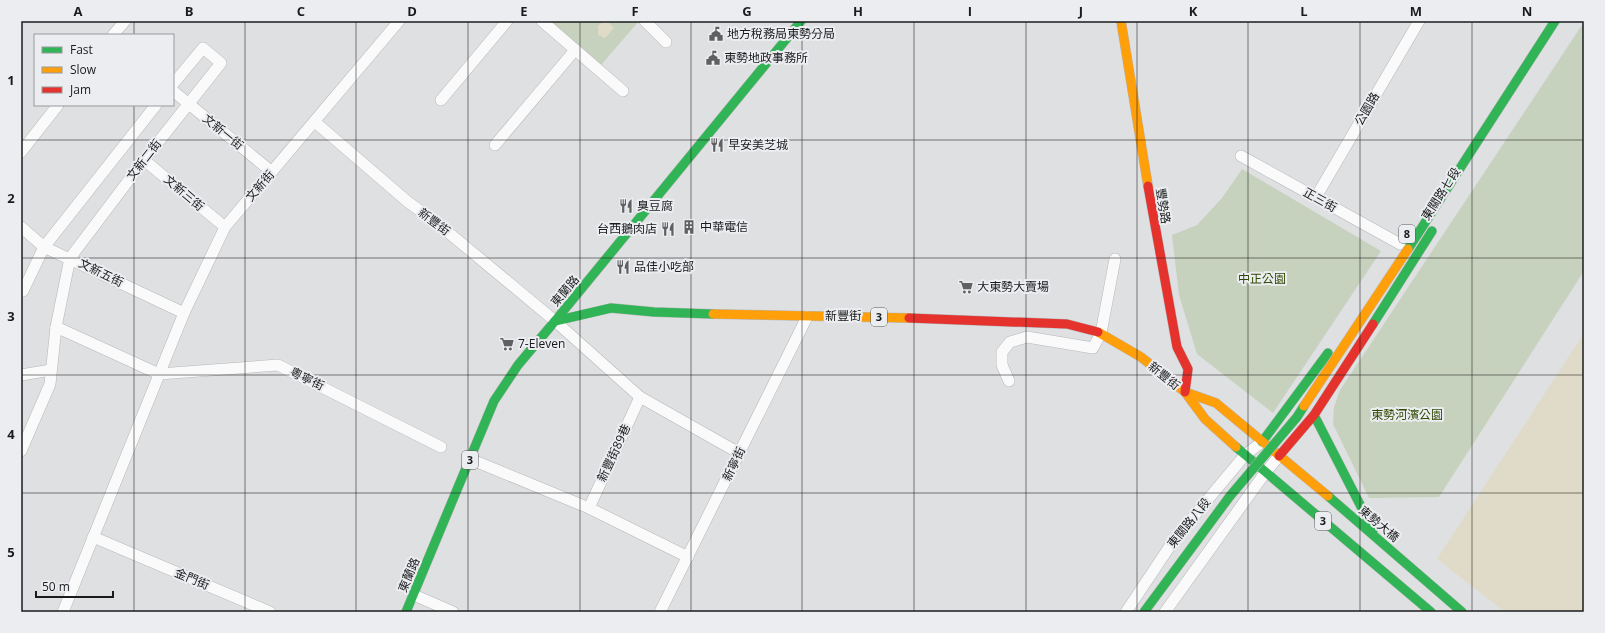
<svg xmlns="http://www.w3.org/2000/svg" width="1605" height="633" viewBox="0 0 1605 633" font-family="'Open Sans','Noto Sans TC',sans-serif">
  <style>
    .green { fill: #c7d2be }
    .sand { fill: #e0dbc8 }
    .lines { fill: none; stroke-linecap: round; stroke-linejoin: round }
    .street-casing { stroke: #b6b7b8; stroke-width: 12 }
    .fast-casing { stroke: #b6b7b8; stroke-width: 10 }
    .slow-casing { stroke: #b6b7b8; stroke-width: 10 }
    .jam-casing { stroke: #b6b7b8; stroke-width: 10 }
    .street { stroke: #fafafb; stroke-width: 11 }
    .fast { stroke: #30b455; stroke-width: 9 }
    .slow { stroke: #ff9f0a; stroke-width: 9 }
    .jam { stroke: #e5322d; stroke-width: 9 }
    .fast-bridge-casing { stroke: #bdb6b9; stroke-width: 10; stroke-linecap: butt }
    .slow-bridge-casing { stroke: #bdb6b9; stroke-width: 10; stroke-linecap: butt }
    .fast-bridge { stroke: #30b455; stroke-width: 9 }
    .slow-bridge { stroke: #ff9f0a; stroke-width: 9 }
    .grid { fill: none; stroke: #1a1b1c; stroke-width: 1; stroke-opacity: 0.55 }
    .labels { text-anchor: middle; stroke-width: 4; stroke-linejoin: round; paint-order: stroke }
    .shield { fill: #ebedf0; stroke: #595a5c; stroke-width: 1 }
    .shield-label { font-size: 11px; font-weight: bold; fill: #1a1b1c }
    .poi-label { font-size: 12px; fill: #1a1b1c; stroke: #ebedf0; text-anchor: start }
    .street-label { font-size: 12px; fill: #1a1b1c; stroke: #ebedf0 }
    .park-label { font-size: 12px; fill: #2f4901; stroke: #ebedf0 }
    .neatline { fill: none; stroke: #1a1b1c; stroke-width: 1.5 }
    .grid-label { font-size: 13px; text-anchor: middle; font-weight: bold; fill: #1a1b1c }
  </style>
  <rect width="100%" height="100%" fill="#dfe0e2"/>
  <g class="green">
    <path d="M549 21H639L601 65Z"/>
    <path d="M1584 22V271L1439 497 1369 498 1333 424 1334 407 1340 390Z"/>
    <path d="M1242 169 1381 251 1273 413 1197 354 1179 295 1172 235 1197 225 1222 198Z"/>
  </g>
  <g class="sand">
    <path d="M604 21H607L614 28 605 38 598 35V26Z"/>
    <path d="M1584 333V612H1505L1437 559Z"/>
  </g>
  <g class="lines">
    <defs>
      <g id="street">
        <path d="M542 21 623 91"/>
        <path d="M645 21 666 42"/>
        <path d="M113 35 125 21"/>
        <path d="M173 91 272 172"/>
        <path d="M441 100 507 21"/>
        <path d="M315 122 408 202 437 223 555 321 640 397 739 453"/>
        <path d="M495 145 575 50"/>
        <path d="M21 152 58 105"/>
        <path d="M1241 156 1400 244"/>
        <path d="M144 160 225 227"/>
        <path d="M1316 197 1419 21"/>
        <path d="M21 227 44 247 184 313"/>
        <path d="M23 291 44 247 156 105"/>
        <path d="M56 327 70 258 144 160 221 63 203 48 173 84"/>
        <path d="M21 375 51 370"/>
        <path d="M1009 381 1002 365V352L1010 342 1027 337 1093 348 1101 333 1115 259"/>
        <path d="M21 451 50 384 56 327 159 374 278 365 441 447"/>
        <path d="M470 459 589 508 688 557"/>
        <path d="M589 508 640 397"/>
        <path d="M93 537 270 612"/>
        <path d="M414 595 453 612"/>
        <path d="M63 612 184 313 225 227 399 21"/>
        <path d="M660 612 807 317"/>
        <path d="M1126 612 1174 540 1245 455 1262 442"/>
        <path d="M1165 612 1265 473 1279 456"/>
      </g>
      <g id="fast">
        <path d="M1408 249 1555 21"/>
        <path d="M555 321 801 21"/>
        <path d="M1373 324 1432 231"/>
        <path d="M1314 415 1373 530"/>
        <path d="M1262 442 1328 353"/>
        <path d="M1236 447 1431 612"/>
        <path d="M1328 496 1462 612"/>
        <path d="M406 612 494 401 518 365 555 321 611 308 654 312 713 314"/>
      </g>
      <g id="slow">
        <path d="M1121 21 1148 186"/>
        <path d="M713 314 909 318"/>
        <path d="M1098 332 1141 357 1185 392 1205 419 1236 447"/>
        <path d="M1185 392 1216 403 1328 496"/>
      </g>
      <g id="jam">
        <path d="M1148 186 1177 347 1188 369 1185 392"/>
        <path d="M909 318 1067 324 1098 332"/>
        <path d="M1279 456 1314 415 1373 324"/>
      </g>
    </defs>
    <use href="#street" class="street-casing"/>
    <use href="#fast" class="fast-casing"/>
    <use href="#slow" class="slow-casing"/>
    <use href="#jam" class="jam-casing"/>
    <use href="#street" class="street"/>
    <use href="#fast" class="fast"/>
    <use href="#slow" class="slow"/>
    <use href="#jam" class="jam"/>
    <defs>
      <path id="fast-bridge" d="M1144 612 1230 496 1297 417 1304 406"/>
      <path id="slow-bridge" d="M1304 406 1408 249"/>
    </defs>
    <use href="#fast-bridge" class="fast-bridge-casing"/>
    <use href="#slow-bridge" class="slow-bridge-casing"/>
    <use href="#fast-bridge" class="fast-bridge"/>
    <use href="#slow-bridge" class="slow-bridge"/>
  </g>
  <path class="grid" d="M134 21V35M245 21V612M356 21V612M468 21V612M580 21V612M691 21V612M802 21V612M914 21V612M1026 21V612M1137 21V612M1248 21V612M1360 21V612M1472 21V612M134 105V612M21 140H1584M21 258H1584M21 375H1584M21 493H1584"/>
  <defs>
    <symbol id="civic-bare" viewBox="-9 -9 18 18"><path d="M-.6-6.5H3V-4.5H.6V-3L4-1V1h2V6H-6V1h2V-1L-.6-3ZM-1.2 2.5V6h2.4V2.5Z" fill="#5f6061" stroke="#ebedf0" stroke-width="2.5" paint-order="stroke"/></symbol>
    <symbol id="restaurant-bare" viewBox="-9 -9 18 18"><path d="M-5-6h1v4h1v-4h1v4h1v-4h1v5L-1.5 .5V6h-2V.5L-5-1ZM5-6V6H3V1.5H1.5Q1.5-4 5-6Z" fill="#5f6061" stroke="#ebedf0" stroke-width="2.5" paint-order="stroke"/></symbol>
    <symbol id="building-bare" viewBox="-9 -9 18 18"><path d="M-4-6H4V6H1V3H-1V6H-4ZM-2.5-4.3h1.7v1.8h-1.7ZM.8-4.3h1.7v1.8H.8ZM-2.5-1h1.7V.8h-1.7ZM.8-1h1.7V.8H.8Z" fill="#5f6061" stroke="#ebedf0" stroke-width="2.5" paint-order="stroke"/></symbol>
    <symbol id="supermarket-bare" viewBox="-9 -9 18 18"><path d="M-6-5.5h2.5l.6 2H6L4.5 2H-2.5L-4.4-4H-6ZM-1.5 3.2a1.3 1.3 0 1 0 .1 0ZM3 3.2a1.3 1.3 0 1 0 .1 0Z" fill="#5f6061" stroke="#ebedf0" stroke-width="2.5" paint-order="stroke"/></symbol>
  </defs>
  <g fill-rule="evenodd">
    <use href="#civic-bare" x="706" y="24" width="20" height="20"/>
    <use href="#civic-bare" x="703" y="48" width="20" height="20"/>
    <use href="#restaurant-bare" x="707" y="135" width="20" height="20"/>
    <use href="#restaurant-bare" x="616" y="196" width="20" height="20"/>
    <use href="#building-bare" x="679" y="217" width="20" height="20"/>
    <use href="#restaurant-bare" x="658" y="219" width="20" height="20"/>
    <use href="#restaurant-bare" x="613" y="257" width="20" height="20"/>
    <use href="#supermarket-bare" x="956" y="277" width="20" height="20"/>
    <use href="#supermarket-bare" x="497" y="334" width="20" height="20"/>
  </g>
  <g class="labels">
    <g class="shield">
      <rect x="1399" y="225" width="16" height="18" rx="3"/>
      <rect x="871" y="308" width="16" height="18" rx="3"/>
      <rect x="462" y="451" width="16" height="18" rx="3"/>
      <rect x="1315" y="512" width="16" height="18" rx="3"/>
    </g>
    <g class="shield-label">
      <text x="1407" y="238">8</text>
      <text x="879" y="321">3</text>
      <text x="470" y="464">3</text>
      <text x="1323" y="525">3</text>
    </g>
    <g class="poi-label">
      <text x="727" y="38">地方稅務局東勢分局</text>
      <text x="724" y="62">東勢地政事務所</text>
      <text x="728" y="149">早安美芝城</text>
      <text x="637" y="210">臭豆腐</text>
      <text x="700" y="231">中華電信</text>
      <text x="657" y="233" text-anchor="end">台西鵝肉店</text>
      <text x="634" y="271">品佳小吃部</text>
      <text x="977" y="291">大東勢大賣場</text>
      <text x="518" y="348">7-Eleven</text>
    </g>
    <g class="street-label">
      <text transform="translate(1367 109) rotate(-60)" y="4">公園路</text>
      <text transform="translate(223 132) rotate(39)" y="4">文新一街</text>
      <text transform="translate(144 160) rotate(-52)" y="4">文新二街</text>
      <text transform="translate(260 186) rotate(-49)" y="4">文新街</text>
      <text transform="translate(184 193) rotate(40)" y="4">文新三街</text>
      <text transform="translate(1441 194) rotate(-57)" y="4">東關路七段</text>
      <text transform="translate(1320 200) rotate(29)" y="4">正三街</text>
      <text transform="translate(1163 206) rotate(81)" y="4">豐勢路</text>
      <text transform="translate(434 222) rotate(37)" y="4">新豐街</text>
      <text transform="translate(101 273) rotate(26)" y="4">文新五街</text>
      <text transform="translate(565 291) rotate(-50)" y="4">東蘭路</text>
      <text x="843" y="320">新豐街</text>
      <text transform="translate(1164 376) rotate(39)" y="4">新豐街</text>
      <text transform="translate(307 379) rotate(26)" y="4">粵寧街</text>
      <text transform="translate(614 453) rotate(-65)" y="4">新豐街89巷</text>
      <text transform="translate(734 464) rotate(-64)" y="4">新寧街</text>
      <text transform="translate(1189 523) rotate(-51)" y="4">東關路八段</text>
      <text transform="translate(1379 524) rotate(40)" y="4">東勢大橋</text>
      <text transform="translate(409 575) rotate(-67)" y="4">東蘭路</text>
      <text transform="translate(192 579) rotate(23)" y="4">金門街</text>
    </g>
    <g class="park-label">
      <text x="1262" y="283">中正公園</text>
      <text x="1407" y="419">東勢河濱公園</text>
    </g>
  </g>
  <rect width="1605" height="633" fill="none" stroke="#ebedf0" stroke-width="44"/>
  <rect x="34" y="34" width="140" height="72" fill="#ebedf0" stroke="#97999b"/>
  <rect x="42" y="47" width="20" height="6" fill="#30b455" stroke="#97999b"/>
  <text x="70" y="54" font-size="12" fill="#1a1b1c">Fast</text>
  <rect x="42" y="67" width="20" height="6" fill="#ff9f0a" stroke="#97999b"/>
  <text x="70" y="74" font-size="12" fill="#1a1b1c">Slow</text>
  <rect x="42" y="87" width="20" height="6" fill="#e5322d" stroke="#97999b"/>
  <text x="70" y="94" font-size="12" fill="#1a1b1c">Jam</text>
  <path d="M36 591v6h77v-6" fill="none" stroke="#1a1b1c" stroke-width="2"/>
  <text x="42" y="591" font-size="12" fill="#1a1b1c" stroke="#ebedf0" stroke-width="3" paint-order="stroke">50 m</text>
  <rect x="22" y="22" width="1561" height="589" class="neatline"/>
  <g class="grid-label">
    <text x="78" y="16">A</text>
    <text x="189" y="16">B</text>
    <text x="301" y="16">C</text>
    <text x="412" y="16">D</text>
    <text x="524" y="16">E</text>
    <text x="635" y="16">F</text>
    <text x="747" y="16">G</text>
    <text x="858" y="16">H</text>
    <text x="970" y="16">I</text>
    <text x="1081" y="16">J</text>
    <text x="1193" y="16">K</text>
    <text x="1304" y="16">L</text>
    <text x="1416" y="16">M</text>
    <text x="1527" y="16">N</text>
    <text x="11" y="85">1</text>
    <text x="11" y="203">2</text>
    <text x="11" y="321">3</text>
    <text x="11" y="439">4</text>
    <text x="11" y="557">5</text>
  </g>
</svg>
